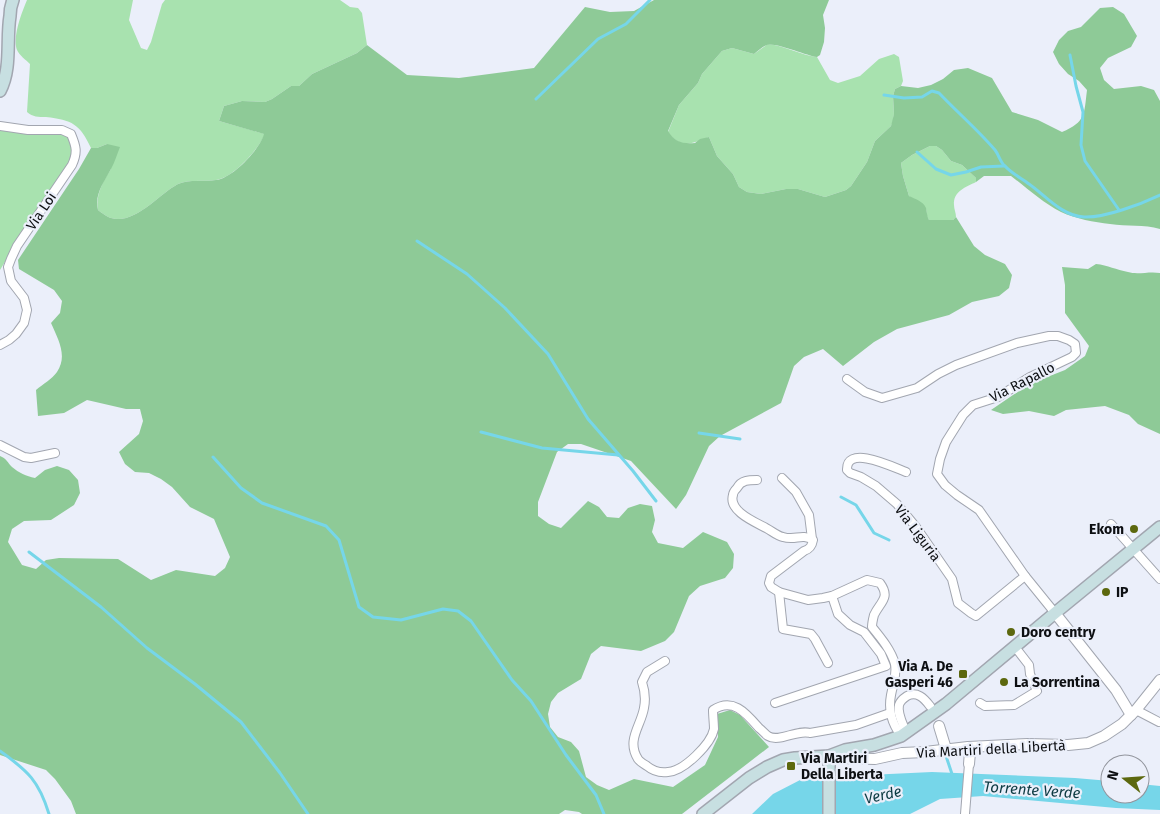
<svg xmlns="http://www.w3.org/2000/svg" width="1160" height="814" viewBox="0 0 1160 814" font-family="'Fira Sans',sans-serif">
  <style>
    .green { fill: #a8e2af }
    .forest { fill: #8eca97 }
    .water { fill: #76d6e9 }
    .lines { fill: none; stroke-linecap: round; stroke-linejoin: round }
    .stream { stroke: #76d6e9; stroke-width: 3 }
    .minor-casing { stroke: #a2a6b0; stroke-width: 10 }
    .tertiary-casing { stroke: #a2a6b0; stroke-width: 12 }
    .secondary-casing { stroke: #a2a6b0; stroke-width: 14 }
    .minor { stroke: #fff; stroke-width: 8 }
    .tertiary { stroke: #fff; stroke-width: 10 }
    .secondary { stroke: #c7dfe1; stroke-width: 11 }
    .poi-dot { fill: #5c680e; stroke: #ebeffa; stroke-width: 2 }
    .labels { text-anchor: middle; stroke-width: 4.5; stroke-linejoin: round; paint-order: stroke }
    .street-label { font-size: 14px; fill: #0d0f12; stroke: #ebeffa }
    .poi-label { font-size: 14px; font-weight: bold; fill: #0d0f12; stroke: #ebeffa; text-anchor: start }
    .water-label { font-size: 15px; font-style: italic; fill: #0c3a42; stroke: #ebeffa }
  </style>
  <rect width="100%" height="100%" fill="#ebeffa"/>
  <g class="green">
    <path d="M27 0H133L129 20 141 48 147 50 151 42 162 4 165 0H340L350 7 358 8 362 13 367 45 357 53 312 74 299 86H291L272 99 265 102 242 101 224 106 219 121 265 134C258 150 233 178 216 180 203 182 190 179 178 184 159 194 135 225 111 218 107 217 102 213 98 210 95 196 103 181 111 169L107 144 97 148H91C80 124 72 120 46 117 38 117 33 117 27 112L30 64C26 60 19 55 17 50 12 37 22 12 27 0Z"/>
    <path d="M768 44C785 46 801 55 817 57L830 80 838 83 860 76 879 59 894 54 899 57 903 81 901 86 895 89 893 96 894 114 893 121 891 126 875 141 867 162 851 186 846 190 825 197 798 189H786L761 194 747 192 739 187 733 174 717 156 709 137C692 144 680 149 668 132L679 105 698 83 702 74 722 51 732 48 754 54Z"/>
    <path d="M0 130 60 131 72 137 73 159 17 248 6 260 0 270Z"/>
    <path d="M930 146H936L942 150 951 161 962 165 976 178V182C966 187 953 191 954 205 954 209 956 213 956 217L953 220H929L927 216 926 209 909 196 903 176 901 163 912 155Z"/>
  </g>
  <g class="forest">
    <path d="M654 0H829L823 15 825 28 824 42 820 55 817 57C807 56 775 42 767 45 763 46 758 51 754 54L732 48 722 51 702 74 698 83 679 105 668 131C675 142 682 144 695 143L700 139 709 137 717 156 733 174 739 187 747 192 761 194 786 189H798L825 197 846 190 851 186 867 162 875 141 891 126 894 114 893 96 895 89 901 86 918 88 931 85 943 79 954 70 968 68 992 78 1012 112 1038 120 1062 132C1086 122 1084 114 1087 90L1079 81 1068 74 1059 64 1053 52 1059 40 1068 31 1081 27 1100 8 1113 7 1124 14 1137 36 1131 47 1108 58 1100 68 1104 80 1114 89 1141 86 1154 90 1160 101V229C1144 224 1127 227 1110 224 1094 222 1076 219 1061 212 1043 203 1027 188 1011 176H984L976 182V178L962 165 951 161 942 150 936 146H930L912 155 901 163 903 176 909 196C915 199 923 201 926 208 927 213 927 216 929 220H953L956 217 974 246 985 255 1005 264 1012 275 1009 288 999 296 972 302 949 315 897 329 874 342 843 366 823 349 804 357 794 366 781 403 720 436 709 446 686 495 676 509 631 461 581 444H568L557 452 538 502V516L549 524 561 528 588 501 599 507 607 517 619 518 628 508 640 504 652 506 655 520 652 532 658 543 683 548 703 532 727 542 734 554 733 568 725 578 700 586 689 596 674 632 665 641 641 651 601 646 591 654 581 679 558 693 551 702 548 714 550 727 558 737 571 742 579 751 586 777 597 785 609 790 634 779 673 787 705 765 718 737 717 714 730 710 740 715 769 747 682 814H582L579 812 565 810 559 814H76L71 801 55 779 46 770 0 755V456C6 458 8 463 12 467 19 473 26 476 35 478L45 470 57 466 69 470 78 480 80 493 74 505 51 520 24 521 12 529 8 542 22 565 36 569 46 560 59 558 118 559 151 580 176 570 215 576 225 568 230 557 214 519 190 507 172 487 161 479 149 473 135 472 125 464 119 452 139 434 143 421 140 409H126L87 400 64 413 38 416 36 390C43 384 52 379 57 372 68 356 58 339 51 323L60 313 62 301 54 290 19 269 18 260 79 169 91 148H97L107 144 120 147C117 154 115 162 111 169 104 182 94 195 98 210 102 213 107 217 111 218 135 225 159 194 178 184 190 179 204 182 216 180 233 178 260 149 264 134L219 121 224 106 242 101 265 102 272 99 291 86H299L312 74 357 53 367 45 407 75 459 78 534 68 585 7 610 12 634 11Z"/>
    <path d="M1096 264C1108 265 1116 270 1128 272 1138 275 1149 271 1160 273V434L1138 424 1129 415 1105 406 1066 410 1054 416 1029 411 1003 414 991 410 1013 395 1032 383 1065 370 1085 356 1089 346 1065 313V285L1062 267 1088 269Z"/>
  </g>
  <path class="water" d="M932 772 1075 778 1110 781V794H1140V784L1160 786V810L1116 808 983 796 940 799 910 814H752L773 794 804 778Z"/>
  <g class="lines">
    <g class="stream">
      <path d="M1070 55 1076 86 1083 112 1081 145 1085 161 1119 210"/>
      <path d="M884 95 904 98 922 97 932 91 939 93C957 112 978 130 995 150 999 155 1000 162 1005 166 1011 173 1021 178 1029 184 1046 196 1062 216 1084 217 1105 218 1141 204 1160 195"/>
      <path d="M536 99 598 39 626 24 650 0"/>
      <path d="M917 152 936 169 951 175 966 172 981 167 1004 166"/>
      <path d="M417 241 467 274 505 308 548 354 588 419 633 471 656 501"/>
      <path d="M481 432 542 448 618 455"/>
      <path d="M699 433 740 439"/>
      <path d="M213 457 241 488 262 503 326 526 339 540 359 607 373 617 401 620 443 609 458 611 471 621 512 680 531 701 566 755 596 795 604 814"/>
      <path d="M841 497 856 505 874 533 889 540"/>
      <path d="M29 552 101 607 147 648 195 684 241 722 280 773 308 814"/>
      <path d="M0 751C28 771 39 781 49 814"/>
      <path d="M946 756 953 777"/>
    </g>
    <defs>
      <g id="minor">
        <path d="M0 126 28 130H62L71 134C76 146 78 152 72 165L17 246 11 259 8 267 11 281 24 298 27 310 24 323 16 334 9 340 0 345"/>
        <path d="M847 379 865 392 882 398 917 388 938 374 956 365 1017 343 1049 336H1058L1069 340 1075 344 1076 353 1072 357 1030 377 998 397 973 405 963 415 946 442 940 459 937 474 945 485 957 495 979 510 1025 576 1055 613"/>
        <path d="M0 445 24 457 31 458 55 453"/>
        <path d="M906 472C893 467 846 444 847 470L850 473 861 477 876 486 897 504 916 527 952 579 958 603 971 613 976 616 1025 576"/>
        <path d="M782 478 796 492 809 515 812 539"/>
        <path d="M757 480C749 480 741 480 737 488 735 490 733 492 733 495 728 511 755 522 766 528 772 531 777 536 783 537 796 541 801 533 813 540 812 546 810 549 804 551L771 576 769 583 771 587 779 592 808 600 823 598 832 596 867 580 880 583C891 598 880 602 874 615 873 619 872 624 872 627 881 638 891 650 895 664 897 677 893 684 891 695 888 711 892 723 901 736"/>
        <path d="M1111 524 1160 579"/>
        <path d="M779 592 783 629 811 634 815 639 828 663"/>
        <path d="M665 661 647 672 642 682C645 691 646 698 644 708 641 726 626 740 638 759 640 762 644 764 647 766 653 771 661 773 668 772 684 771 711 744 714 729 714 725 713 715 713 710 733 697 746 713 759 728 762 730 765 734 768 736 779 743 797 729 810 733L856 725 890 713"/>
        <path d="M775 703 886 666 881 654 864 632 850 625 838 614 832 596"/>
        <path d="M980 703 985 706 1014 705 1037 691 1030 674 1029 665 1015 647"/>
        <path d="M1136 710 1159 722"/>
        <path d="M906 732C903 724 897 714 899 705 900 701 904 698 907 696 917 691 924 698 930 706"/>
        <path d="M965 814 969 764"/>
      </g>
      <g id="tertiary">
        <path d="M1055 613 1116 690 1131 715"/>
        <path d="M939 726 946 749"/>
        <path d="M829 756 841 758 875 759 902 753 925 752 968 747 1028 744 1068 745 1088 743 1104 736 1122 724 1136 710 1160 680"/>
        <path d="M969 764 970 752 974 747"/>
      </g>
      <g id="secondary">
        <path d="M0 91C12 68 6 40 10 16 10 10 11 5 13 0"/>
        <path d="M829 756V814"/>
        <path d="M703 814 749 778 767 767 783 760 795 758 829 756 845 750 874 745 901 736 946 704 1055 613 1160 527"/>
      </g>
    </defs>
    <use href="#minor" class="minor-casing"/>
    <use href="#tertiary" class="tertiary-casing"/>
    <use href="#secondary" class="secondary-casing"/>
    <use href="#minor" class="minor"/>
    <use href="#tertiary" class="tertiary"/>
    <use href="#secondary" class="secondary"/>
  </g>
  <g class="poi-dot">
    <circle cx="1134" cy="529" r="5"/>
    <circle cx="1106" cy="592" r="5"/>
    <circle cx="1011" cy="632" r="5"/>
    <rect x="958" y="669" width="10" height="10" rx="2.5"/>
    <circle cx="1004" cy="682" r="5"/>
    <rect x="786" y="761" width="10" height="10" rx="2.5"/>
  </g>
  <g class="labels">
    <g class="street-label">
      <text transform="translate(41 211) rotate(-56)" y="5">Via Loi</text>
      <text transform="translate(1022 382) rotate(-27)" y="5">Via Rapallo</text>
      <text transform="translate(918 533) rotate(53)" y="5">Via Liguria</text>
      <text transform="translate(991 749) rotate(-3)" y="5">Via Martiri della Libertà</text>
    </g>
    <g class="poi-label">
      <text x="1124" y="534" text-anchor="end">Ekom</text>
      <text x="1116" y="597">IP</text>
      <text x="1021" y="637">Doro centry</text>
      <text x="953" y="671" text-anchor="end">Via A. De<tspan x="953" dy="16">Gasperi 46</tspan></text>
      <text x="1014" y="687">La Sorrentina</text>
      <text x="801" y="763">Via Martiri<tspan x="801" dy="16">Della Liberta</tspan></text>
    </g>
    <g class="water-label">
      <text transform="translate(1032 790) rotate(4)" y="5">Torrente Verde</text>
      <text transform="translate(883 795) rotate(-13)" y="5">Verde</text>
    </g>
  </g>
  <g transform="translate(1125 779) rotate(287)"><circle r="24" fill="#ebeffa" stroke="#92959d"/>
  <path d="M0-4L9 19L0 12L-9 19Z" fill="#5c680e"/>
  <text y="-8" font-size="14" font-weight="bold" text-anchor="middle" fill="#0d0f12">N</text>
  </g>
</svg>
